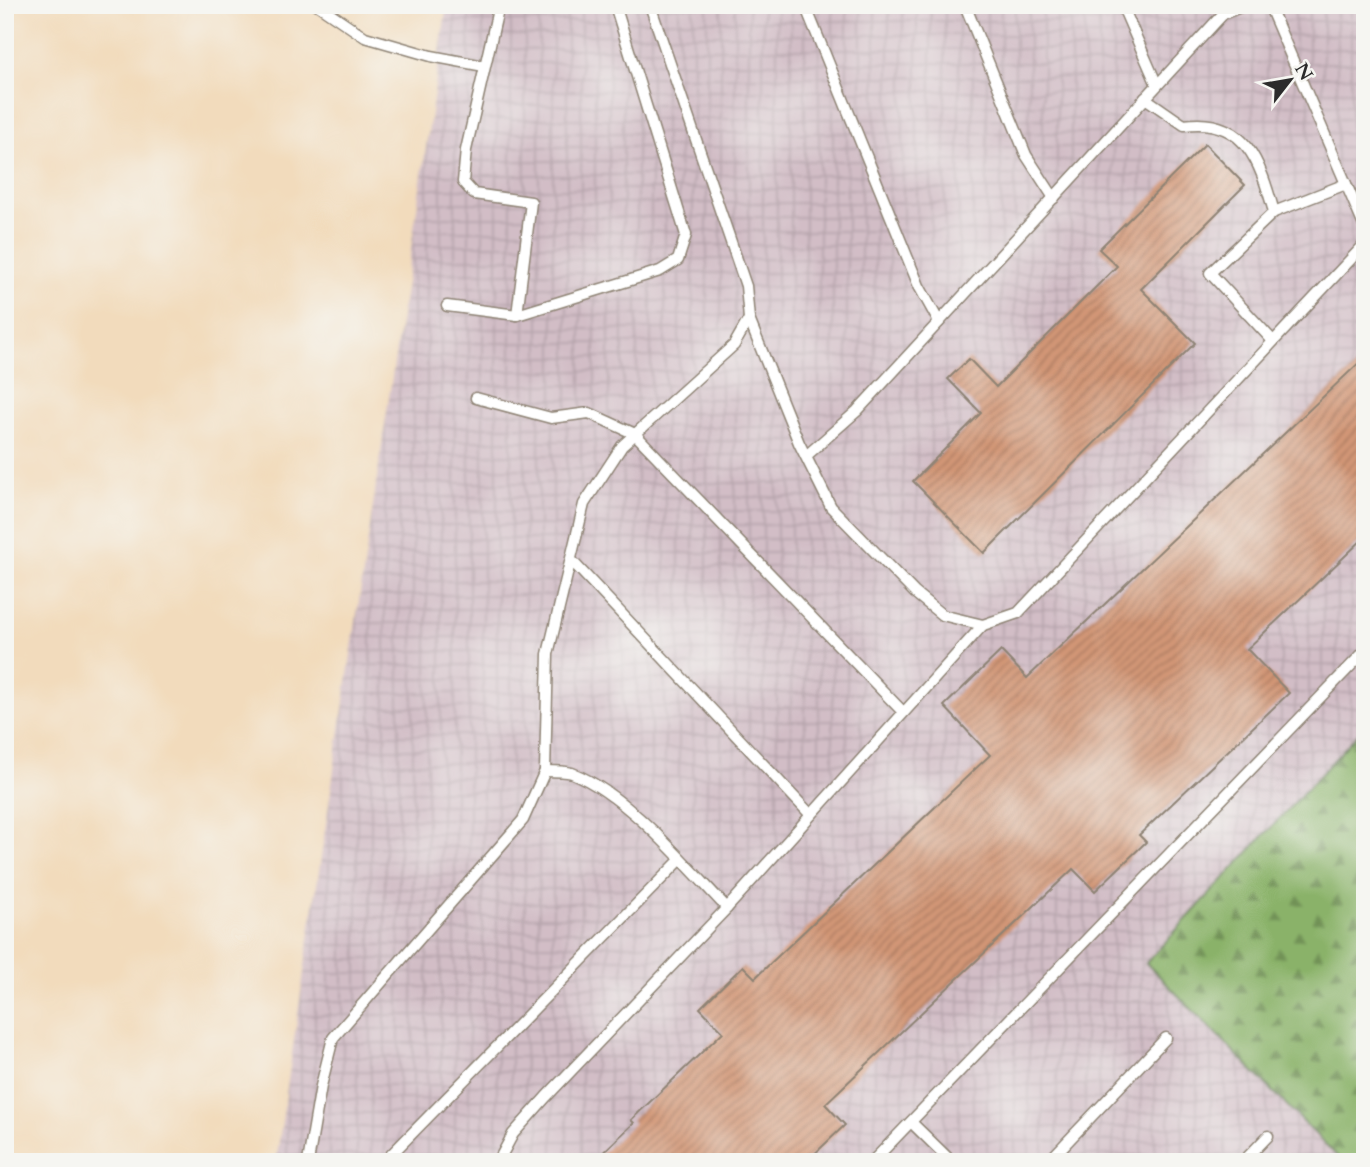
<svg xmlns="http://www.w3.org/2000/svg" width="1370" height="1167" viewBox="0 0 1370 1167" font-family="Cardo,serif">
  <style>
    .industrial { fill: url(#industrial-grid) }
    .forest { fill: url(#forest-firs); stroke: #5a6e4a; stroke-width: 2 }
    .building { fill: url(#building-hatch) }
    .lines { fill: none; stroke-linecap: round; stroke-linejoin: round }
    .service-casing { stroke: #8e8374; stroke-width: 13 }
    .service { stroke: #fff; stroke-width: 10 }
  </style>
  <defs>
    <pattern id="industrial-grid" width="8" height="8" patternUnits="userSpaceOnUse" patternTransform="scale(1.75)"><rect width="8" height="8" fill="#d2bdc6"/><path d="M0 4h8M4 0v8" fill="none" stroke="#b4a3aa"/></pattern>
    <pattern id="forest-firs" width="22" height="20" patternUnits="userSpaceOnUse" patternTransform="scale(1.75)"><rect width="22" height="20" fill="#8ab269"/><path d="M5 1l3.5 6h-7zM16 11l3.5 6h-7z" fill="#719157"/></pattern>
    <pattern id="building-hatch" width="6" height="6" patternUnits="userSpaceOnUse" patternTransform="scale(1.75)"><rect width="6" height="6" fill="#d29676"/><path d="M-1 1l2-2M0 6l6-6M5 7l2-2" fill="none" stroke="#ab7b61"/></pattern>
  </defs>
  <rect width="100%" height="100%" fill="#f6f6f2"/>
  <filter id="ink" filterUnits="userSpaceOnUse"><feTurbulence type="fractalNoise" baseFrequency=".0143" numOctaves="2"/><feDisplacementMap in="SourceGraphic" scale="14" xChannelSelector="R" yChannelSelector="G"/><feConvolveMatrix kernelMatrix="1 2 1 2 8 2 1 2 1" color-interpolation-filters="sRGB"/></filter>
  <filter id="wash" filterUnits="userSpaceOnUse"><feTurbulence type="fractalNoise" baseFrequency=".00686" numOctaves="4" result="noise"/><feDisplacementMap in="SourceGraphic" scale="28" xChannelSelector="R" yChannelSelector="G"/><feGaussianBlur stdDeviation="1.57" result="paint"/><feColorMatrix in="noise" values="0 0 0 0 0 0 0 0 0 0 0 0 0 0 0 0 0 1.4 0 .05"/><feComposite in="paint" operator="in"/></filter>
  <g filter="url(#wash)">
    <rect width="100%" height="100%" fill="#f2dbbc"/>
    <path class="industrial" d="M447 5H1365V726L1146 963 1343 1162H276Z"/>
    <path class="forest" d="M1365 726V1162H1343L1146 963Z"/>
    <g id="blocks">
      <g class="building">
        <path d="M1205 144 1245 185 1141 289 1195 343 984 553 913 481 981 413 948 379 969 359 996 387 1117 266 1099 249Z"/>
        <path d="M1365 357V537L1247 649 1289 693 1139 835 1146 842 1095 891 1073 869 825 1104 845 1125 806 1162H593L634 1123 631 1120 723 1032 700 1008 743 966 755 978 990 755 944 706 1001 651 1027 678Z"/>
      </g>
    </g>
  </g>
  <g filter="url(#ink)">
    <use href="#blocks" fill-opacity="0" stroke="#8e8374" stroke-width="2"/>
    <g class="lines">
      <defs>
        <g id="service">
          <path d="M318 5 365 37 431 56 484 66"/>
          <path d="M499 5 466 150 463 182 474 194 531 202 517 315"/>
          <path d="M650 5 746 286 749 319 799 443 831 507 915 593 942 615 983 625 1018 613 1365 244"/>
          <path d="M805 5 919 286 939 322"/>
          <path d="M965 5 1026 155 1054 198"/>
          <path d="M1122 5 1157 85"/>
          <path d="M1269 5 1365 228"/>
          <path d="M1145 98 1184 125C1245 116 1260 162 1274 212"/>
          <path d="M447 306 517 315 660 271 678 260 686 235 615 5"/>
          <path d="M1273 341 1210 273 1274 212 1346 184"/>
          <path d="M476 398 551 418 589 413 635 434 903 712"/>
          <path d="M806 456 857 411 1223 14 1245 5"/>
          <path d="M571 560 810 814"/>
          <path d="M545 771C554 771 564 771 572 773 626 794 687 866 727 908"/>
          <path d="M911 1122 952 1162"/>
          <path d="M308 1162 321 1086 333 1038 523 820 545 771 548 654 584 504 622 446 734 345 749 319"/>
          <path d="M384 1162 680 860"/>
          <path d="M498 1162 513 1134 546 1097 727 908 983 625"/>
          <path d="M872 1162 1365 651"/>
          <path d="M1048 1162 1166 1038"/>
          <path d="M1243 1162 1268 1136"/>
        </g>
      </defs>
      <use href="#service" class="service-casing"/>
      <use href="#service" class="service"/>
    </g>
  </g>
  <rect width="1370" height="1167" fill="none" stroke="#f6f6f2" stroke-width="28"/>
  <g transform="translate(1290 80) rotate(59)" stroke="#f6f6f2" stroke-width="5" paint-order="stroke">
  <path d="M0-5L12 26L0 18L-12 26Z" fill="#2b2b2b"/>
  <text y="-10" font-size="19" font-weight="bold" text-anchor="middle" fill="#2b2b2b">N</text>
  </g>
</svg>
